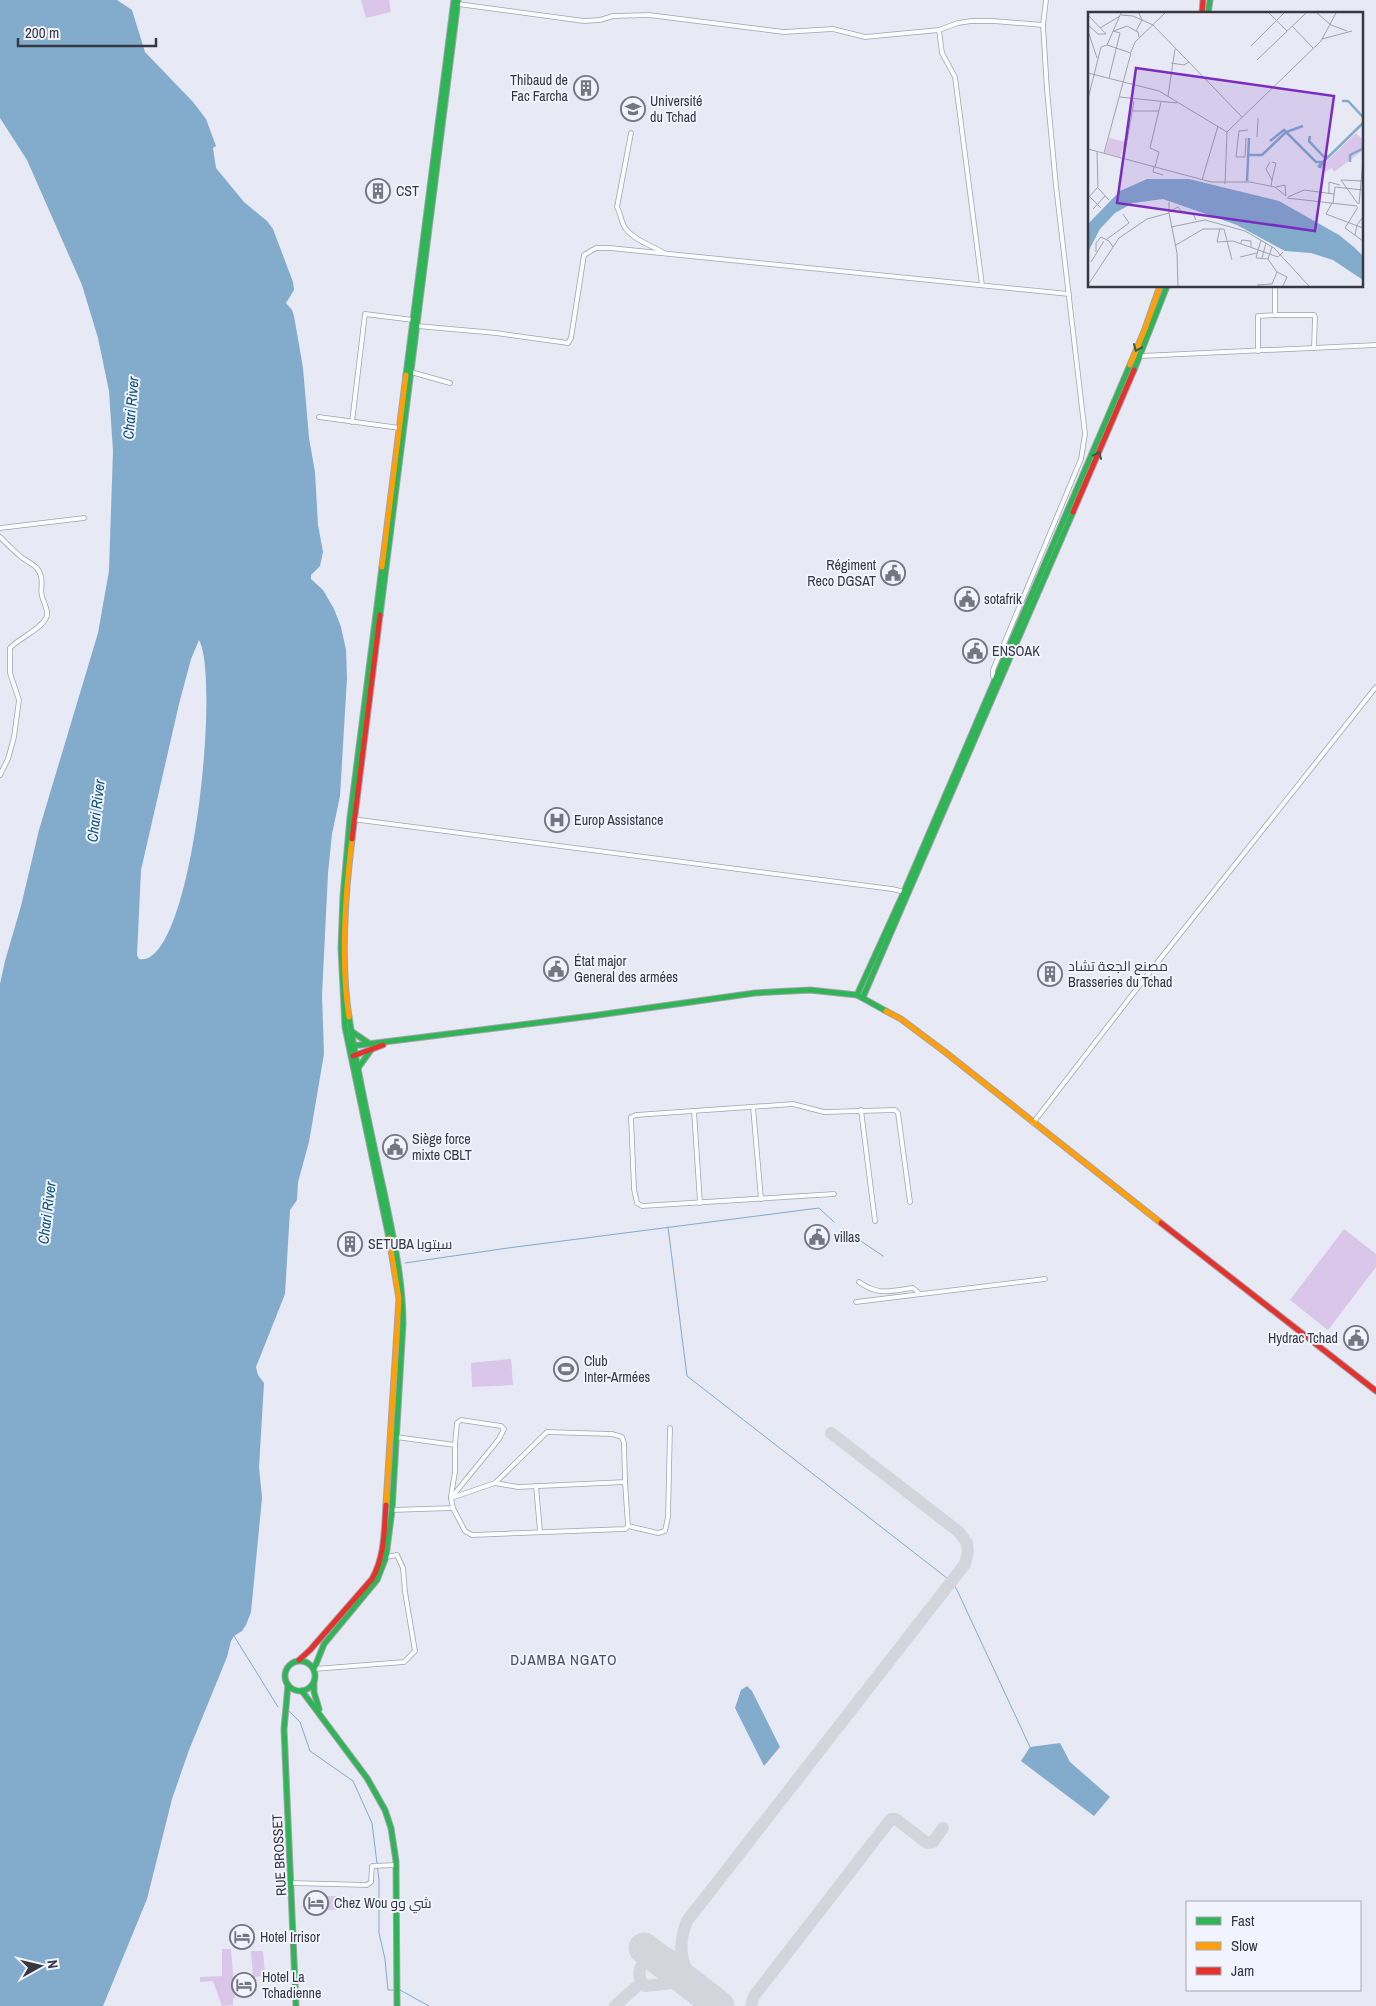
<svg xmlns="http://www.w3.org/2000/svg" width="1376" height="2006" viewBox="0 0 1376 2006" font-family="'Archivo Narrow',Cairo,sans-serif">
  <style>
    .green { fill: #dac6e9 }
    .water { fill: #82abcc; fill-rule: evenodd }
    .lines { fill: none; stroke-linecap: round; stroke-linejoin: round }
    .stream { stroke: #82abcc; stroke-width: 1 }
    .taxiway { stroke: #d4d5dc; stroke-width: 12 }
    .runway { stroke: #d4d5dc; stroke-width: 31 }
    .street-casing { stroke: #a1a3ad; stroke-width: 5.5 }
    .fast-casing { stroke: #a1a3ad; stroke-width: 7 }
    .slow-casing { stroke: #a1a3ad; stroke-width: 7 }
    .jam-casing { stroke: #a1a3ad; stroke-width: 7 }
    .street { stroke: #fbfcfe; stroke-width: 4 }
    .fast { stroke: #30b455; stroke-width: 5 }
    .slow { stroke: #ff9f0a; stroke-width: 5 }
    .jam { stroke: #e5322d; stroke-width: 5 }
    .oneway { stroke: #345d48 }
    .labels { text-anchor: middle; stroke-width: 4; stroke-linejoin: round; paint-order: stroke }
    .poi-label { font-size: 14px; fill: #363842; stroke: #f1f3fe; text-anchor: start }
    .street-label { font-size: 14px; fill: #363842; stroke: #f1f3fe }
    .water-label { font-size: 15px; font-style: italic; fill: #0a527c; stroke: #f1f3fe }
    .neighbourhood-label { font-size: 15px; letter-spacing: 1px; fill: #4a4e64; stroke: #f1f3fe }
    .inset-river { fill: none; stroke: #82abcc; stroke-width: 2.5 }
    .inset-road { fill: none; stroke: #a0a2ad; stroke-width: 1 }
    .view { fill: #7b2cbf; fill-opacity: 0.15; stroke: #7b2cbf; stroke-width: 2.5 }
    .inset-edge { fill: none; stroke: #363842; stroke-width: 2.5 }
  </style>
  <rect width="100%" height="100%" fill="#e7e9f5"/>
  <g class="green">
    <path d="M361 0H389L391 12 366 18Z"/>
    <path d="M1344 1229 1376 1254V1267L1328 1330 1290 1300Z"/>
    <path d="M511 1359 513 1385 472 1387 471 1363Z"/>
    <path d="M312 1896H344L343 1910H312V1907H305L304 1897Z"/>
    <path d="M222 1949H231L235 1998H233V2005L222 2006 213 1981 200 1982V1977L222 1976Z"/>
    <path d="M251 1951H263L265 1976 253 1977Z"/>
  </g>
  <g class="water">
    <path d="M0 0H117L132 10 145 52 193 102 206 119 216 146 213 148 216 168 244 202 267 221 273 229 293 282 294 290 286 303 292 310 294 316 303 368 309 438 315 472 318 525 323 552 320 566 311 575V579L323 590 334 609 341 627 346 650 347 678 340 796 332 834 328 873 322 995 324 1054 309 1142 298 1182 297 1200 290 1210 285 1294 256 1367 258 1375 264 1383 259 1467 262 1498 251 1612 246 1625 242 1631 234 1636 231 1641 227 1657 189 1750 172 1799 147 1899 103 2006H0V984L5 961 21 906 39 830 98 633 109 571 113 451 109 391 98 338 82 285 27 160 0 118ZM199 640C221 678 192 971 139 959L137 955 141 870 179 704 191 659Z"/>
    <path d="M576 1361 577 1374 557 1376 555 1364Z"/>
    <path d="M747 1686 752 1691 780 1747 764 1766 735 1708 741 1690Z"/>
    <path d="M1060 1743 1070 1762 1110 1797 1094 1816 1021 1761 1030 1747Z"/>
  </g>
  <g class="lines">
    <g class="stream">
      <path d="M668 1227 687 1376 952 1582 957 1590 1030 1747"/>
      <path d="M843 1229 883 1256"/>
      <path d="M405 1263 508 1248 819 1208 834 1222"/>
      <path d="M234 1636 278 1707"/>
      <path d="M288 1710 300 1722 310 1751 353 1781 372 1823 379 1880V1933L385 1959 388 1990H393"/>
      <path d="M400 1990 429 2006"/>
    </g>
    <g class="taxiway">
      <path d="M681 1976C677 1930 622 1963 645 1986L681 1982 703 1993C683 1971 675 1950 687 1921L965 1564 968 1551 967 1543 959 1532 831 1433"/>
      <path d="M615 2006 635 1988"/>
      <path d="M751 2006 754 1996 891 1819H896L927 1843 933 1842 943 1828"/>
    </g>
    <path class="runway" d="M644 1948 719 2006"/>
    <defs>
      <g id="street">
        <path d="M458 4 584 21 600 20 613 16 649 15 784 32 833 29 865 37 939 30 958 23 971 21H993L1043 25"/>
        <path d="M939 30 942 53 955 77 982 285"/>
        <path d="M631 133 617 207C621 214 621 223 626 229 634 240 653 246 664 253"/>
        <path d="M1275 315H1314L1315 317 1314 348"/>
        <path d="M417 326 496 333 568 343 571 338 584 255 596 248H610L1069 294"/>
        <path d="M1258 351V316L1275 315V286"/>
        <path d="M1141 356 1376 345"/>
        <path d="M411 372 450 383"/>
        <path d="M319 417 400 428"/>
        <path d="M352 422 365 314 413 320"/>
        <path d="M0 528 84 518"/>
        <path d="M0 537C7 544 13 550 20 556 28 563 39 565 41 577 43 583 40 590 42 596 43 602 50 612 46 618 40 630 19 638 10 648V673L19 700 14 737 8 759 0 775"/>
        <path d="M997 680 993 676V670L1081 459 1085 434 1056 186 1047 90 1043 25 1046 0"/>
        <path d="M352 819 892 889 905 892"/>
        <path d="M753 1107 761 1199"/>
        <path d="M861 1110 875 1221"/>
        <path d="M694 1111 700 1203"/>
        <path d="M1033 1123 1149 973 1376 687"/>
        <path d="M834 1194 642 1206 637 1203 634 1189 631 1117 636 1115 793 1104 824 1112 895 1110 898 1113 910 1202"/>
        <path d="M859 1282C879 1296 890 1291 913 1288L920 1294"/>
        <path d="M856 1302 1045 1279"/>
        <path d="M396 1437 455 1445V1472L451 1496"/>
        <path d="M536 1486 540 1531"/>
        <path d="M451 1498 499 1439 504 1429 501 1426 461 1420 457 1423 455 1445"/>
        <path d="M453 1508 465 1531 472 1535 625 1529 628 1526 625 1482"/>
        <path d="M392 1510 453 1508 451 1498 495 1483 547 1432 612 1434 622 1437 624 1443 625 1482 518 1487 495 1483"/>
        <path d="M628 1526 658 1533 665 1531 668 1517 670 1428"/>
        <path d="M314 1669 404 1662 415 1651 405 1592 403 1568 397 1555 386 1557"/>
        <path d="M292 1883 367 1885 371 1882 372 1866 396 1865"/>
      </g>
      <g id="fast">
        <path d="M1208 14 1210 0"/>
        <path d="M1134 370 1167 286"/>
        <path d="M406 375 454 0"/>
        <path d="M382 567 350 818 343 896 341 948 345 1027 389 1238"/>
        <path d="M380 615 458 0"/>
        <path d="M857 995 904 892 1130 365"/>
        <path d="M863 997 1073 512"/>
        <path d="M351 1031 370 1044"/>
        <path d="M352 1046 591 1016 755 993 810 990 857 995 886 1011"/>
        <path d="M358 1068 371 1050"/>
        <circle cx="300" cy="1676" r="15"/>
        <path d="M314 1669 324 1644 377 1580 386 1557 392 1510 403 1324C403 1279 393 1236 384 1192 371 1134 358 1076 349 1017"/>
        <path d="M314 1683V1692L319 1709"/>
        <path d="M288 1685 284 1729 296 2006"/>
        <path d="M302 1691 367 1778 385 1810 391 1828 396 1861 397 2006"/>
      </g>
      <g id="slow">
        <path d="M1130 365 1145 329 1160 286"/>
        <path d="M382 567 406 375"/>
        <path d="M886 1011 901 1019 945 1052 1161 1223"/>
        <path d="M349 1017C340 960 345 895 352 839"/>
        <path d="M386 1505 399 1299 389 1238"/>
      </g>
      <g id="jam">
        <path d="M1202 14 1203 0"/>
        <path d="M1073 512 1134 370"/>
        <path d="M352 839 380 615"/>
        <path d="M353 1056 383 1045"/>
        <path d="M1161 1223 1376 1391"/>
        <path d="M299 1660 310 1650 372 1579C385 1556 384 1531 386 1505"/>
      </g>
    </defs>
    <use href="#street" class="street-casing"/>
    <use href="#fast" class="fast-casing"/>
    <use href="#slow" class="slow-casing"/>
    <use href="#jam" class="jam-casing"/>
    <use href="#street" class="street"/>
    <use href="#fast" class="fast"/>
    <use href="#slow" class="slow"/>
    <use href="#jam" class="jam"/>
  </g>
  <defs><path id="oneway-chevron" d="M-2-3.5L2.5 0L-2 3.5" fill="none" stroke-width="1.6" stroke-linecap="round" stroke-linejoin="round" transform="scale(1.25)"/></defs>
  <g class="oneway">
    <use href="#oneway-chevron" transform="translate(1137 348) rotate(113)"/>
    <use href="#oneway-chevron" transform="translate(1098 455) rotate(-67)"/>
  </g>
  <defs>
    <symbol id="building-ring" viewBox="-11 -11 22 22"><circle r="9.5" fill="#f1f3fe" stroke="#747681" stroke-width="1.5"/><path d="M-4-6H4V6H1V3H-1V6H-4ZM-2.5-4.3h1.7v1.8h-1.7ZM.8-4.3h1.7v1.8H.8ZM-2.5-1h1.7V.8h-1.7ZM.8-1h1.7V.8H.8Z" fill="#747681"/></symbol>
    <symbol id="university-ring" viewBox="-11 -11 22 22"><circle r="9.5" fill="#f1f3fe" stroke="#747681" stroke-width="1.5"/><path d="M0-5L7-2L0 1L-7-2ZM-4 1L0 2.5L4 1V4Q0 6-4 4Z" fill="#747681"/></symbol>
    <symbol id="civic-ring" viewBox="-11 -11 22 22"><circle r="9.5" fill="#f1f3fe" stroke="#747681" stroke-width="1.5"/><path d="M-.6-6.5H3V-4.5H.6V-3L4-1V1h2V6H-6V1h2V-1L-.6-3ZM-1.2 2.5V6h2.4V2.5Z" fill="#747681"/></symbol>
    <symbol id="hospital-ring" viewBox="-11 -11 22 22"><circle r="9.5" fill="#f1f3fe" stroke="#747681" stroke-width="1.5"/><path d="M-5-5h3v3.5h4V-5h3V5h-3V1.5h-4V5h-3Z" fill="#747681"/></symbol>
    <symbol id="stadium-ring" viewBox="-11 -11 22 22"><circle r="9.5" fill="#f1f3fe" stroke="#747681" stroke-width="1.5"/><path d="M0-5a6.5 5 0 1 0 0 10a6.5 5 0 1 0 0-10ZM-3.5-1.8h7v3.6h-7Z" fill="#747681"/></symbol>
    <symbol id="hotel-ring" viewBox="-11 -11 22 22"><circle r="9.5" fill="#f1f3fe" stroke="#747681" stroke-width="1.5"/><path d="M-6-4.5h1.5V1H6V5H4.5V3h-9V5H-6ZM-4 0a1.8 1.8 0 1 1 3.6 0ZM.5 0V-2.5h3Q6-2.5 6 0Z" fill="#747681"/></symbol>
  </defs>
  <g fill-rule="evenodd">
    <use href="#building-ring" x="572" y="74" width="28" height="28"/>
    <use href="#university-ring" x="619" y="95" width="28" height="28"/>
    <use href="#building-ring" x="364" y="177" width="28" height="28"/>
    <use href="#civic-ring" x="879" y="559" width="28" height="28"/>
    <use href="#civic-ring" x="953" y="585" width="28" height="28"/>
    <use href="#civic-ring" x="961" y="637" width="28" height="28"/>
    <use href="#hospital-ring" x="543" y="806" width="28" height="28"/>
    <use href="#civic-ring" x="542" y="955" width="28" height="28"/>
    <use href="#building-ring" x="1036" y="960" width="28" height="28"/>
    <use href="#civic-ring" x="381" y="1133" width="28" height="28"/>
    <use href="#civic-ring" x="803" y="1223" width="28" height="28"/>
    <use href="#building-ring" x="336" y="1230" width="28" height="28"/>
    <use href="#civic-ring" x="1342" y="1324" width="28" height="28"/>
    <use href="#stadium-ring" x="552" y="1355" width="28" height="28"/>
    <use href="#hotel-ring" x="302" y="1889" width="28" height="28"/>
    <use href="#hotel-ring" x="228" y="1923" width="28" height="28"/>
    <use href="#hotel-ring" x="230" y="1971" width="28" height="28"/>
  </g>
  <g class="labels">
    <g class="poi-label">
      <text x="568" y="85" text-anchor="end">Thibaud de<tspan x="568" dy="16">Fac Farcha</tspan></text>
      <text x="650" y="106">Université<tspan x="650" dy="16">du Tchad</tspan></text>
      <text x="396" y="196">CST</text>
      <text x="876" y="570" text-anchor="end">Régiment<tspan x="876" dy="16">Reco DGSAT</tspan></text>
      <text x="984" y="604">sotafrik</text>
      <text x="992" y="656">ENSOAK</text>
      <text x="574" y="825">Europ Assistance</text>
      <text x="574" y="966">État major<tspan x="574" dy="16">General des armées</tspan></text>
      <text x="1068" y="971">مصنع الجعة تشاد<tspan x="1068" dy="16">Brasseries du Tchad</tspan></text>
      <text x="412" y="1144">Siège force<tspan x="412" dy="16">mixte CBLT</tspan></text>
      <text x="834" y="1242">villas</text>
      <text x="368" y="1249">SETUBA سيتوبا</text>
      <text x="1338" y="1343" text-anchor="end">Hydrac Tchad</text>
      <text x="584" y="1366">Club<tspan x="584" dy="16">Inter-Armées</tspan></text>
      <text x="334" y="1908">Chez Wou شي وو</text>
      <text x="260" y="1942">Hotel Irrisor</text>
      <text x="262" y="1982">Hotel La<tspan x="262" dy="16">Tchadienne</tspan></text>
    </g>
    <g class="street-label">
      <text transform="translate(279 1855) rotate(-93)" y="5">RUE BROSSET</text>
    </g>
    <g class="water-label">
      <text transform="translate(131 408) rotate(-85)" y="5">Chari River</text>
      <text transform="translate(96 811) rotate(-83)" y="5">Chari River</text>
      <text transform="translate(47 1213) rotate(-83)" y="5">Chari River</text>
    </g>
    <g class="neighbourhood-label">
      <text x="564" y="1665">DJAMBA NGATO</text>
    </g>
  </g>
  <g transform="translate(1088 12)">
    <rect width="275" height="275" fill="#e7e9f5"/>
    <path d="M268 121 275 128 274 139 246 160 244 156 237 160 236 152ZM21 126 37 130 32 145 17 141Z" fill="#dac6e9"/>
    <path d="M59 167H101L191 189 251 223 266 235 275 244V268L245 248 223 241 197 239 149 213 75 187 45 191 27 201 12 217 0 240V212L32 179Z" fill="#82abcc"/>
    <path class="inset-river" d="M254 89H260L275 105M222 124 221 129 236 145 241 144M182 129 196 118 228 150H235L232 156 233 152M159 143H174L198 120 215 114M262 150V143L274 137M230 155 275 111M159 169 161 126"/>
    <path class="inset-road" d="M181 1 199 19M229 1 243 13 259 19M0 3 18 22M33 3 45 4 65 13 154 105M0 13 10 22H18M204 14 225 36M12 16 32 4M0 19 9 46M26 19 39 14 50 20 51 25M48 19 54 8 51 1M234 27 264 19M163 34 196 1M43 40 47 30 77 1M169 48 218 1M83 51 96 53 101 50M0 61 71 79 139 120M21 66 32 21 25 19M80 84 87 37M32 85 89 91M0 87 13 35 19 33M45 99H71M169 125 170 106M158 126 157 145H148L151 119 160 118M0 137 123 170H162L187 175 198 184M16 141 43 41 19 33 33 1M36 146 46 89M182 150 178 157 184 168 183 174M184 150 188 151 184 168M66 155 65 160 75 163M67 155 71 140 62 136 73 90M114 168 130 114M137 172 139 120 233 29 248 1M188 175 197 173 198 184M10 176 21 188M241 182V170L252 173M1 184 13 196M200 185 216 178 246 182M0 186 10 175 9 139M199 186 269 194M244 191 238 202 275 216M245 191 247 175 275 178M270 192 253 168 275 169M271 192 275 148M270 195 257 216 275 229M5 197 17 184M81 200 90 195 93 199 105 202 108 208M81 201 89 241 90 274M83 215 117 208 157 219 186 236 221 274M132 216 129 230 145 229 190 245 195 240M136 217 144 248M267 223 269 213 275 205M19 227 41 211 35 202M173 228 168 246 180 247 184 235M153 231 154 228 163 229V235M88 233 115 217H136M8 240V231L13 225 21 229 25 235M152 245 169 241M174 246 178 231M180 247 189 260 199 265 195 274M3 250 16 229M0 273 31 226 59 207 81 201V190M169 273 184 272 189 260"/>
    <path class="view" d="M48 56 246 84 227 219 29 191Z"/>
    <rect width="275" height="275" class="inset-edge"/>
  </g>
  <rect x="1186" y="1901" width="175" height="90" fill="#f1f3fe" stroke="#a6a8b3"/>
  <rect x="1196" y="1917" width="25" height="8" fill="#30b455" stroke="#a6a8b3"/>
  <text x="1231" y="1926" font-size="15" fill="#363842">Fast</text>
  <rect x="1196" y="1942" width="25" height="8" fill="#ff9f0a" stroke="#a6a8b3"/>
  <text x="1231" y="1951" font-size="15" fill="#363842">Slow</text>
  <rect x="1196" y="1967" width="25" height="8" fill="#e5322d" stroke="#a6a8b3"/>
  <text x="1231" y="1976" font-size="15" fill="#363842">Jam</text>
  <g transform="translate(40 1966) rotate(82)" stroke="#f1f3fe" stroke-width="4" paint-order="stroke">
  <path d="M0-4L9 19L0 12L-9 19Z" fill="#363842"/>
  <text y="-8" font-size="14" font-weight="bold" text-anchor="middle" fill="#363842">N</text>
  </g>
  <path d="M18 38v8h138v-8" fill="none" stroke="#363842" stroke-width="2.5"/>
  <text x="25" y="38" font-size="15" fill="#363842" stroke="#f1f3fe" stroke-width="4" paint-order="stroke">200 m</text>
</svg>
